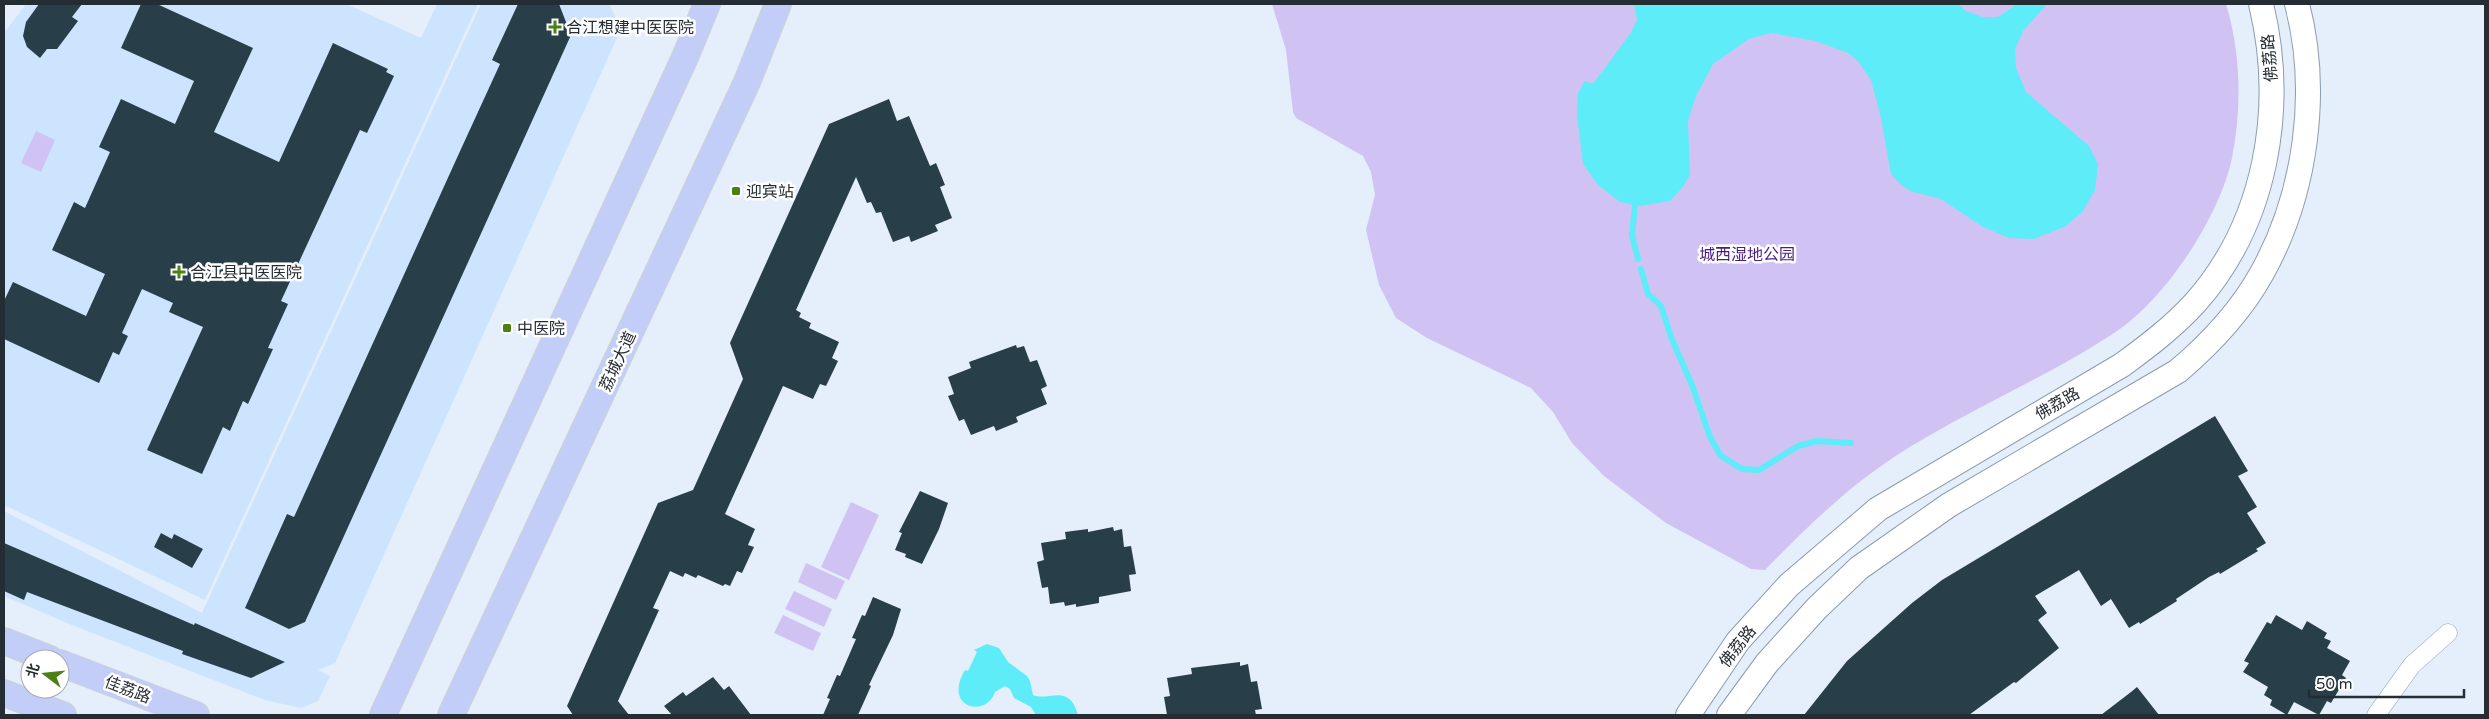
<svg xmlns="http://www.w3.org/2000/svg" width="2489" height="719" viewBox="0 0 2489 719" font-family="'Varela Round','Noto Sans SC',sans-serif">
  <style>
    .built { fill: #cce4fe }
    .green { fill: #d0c3f4 }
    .water { fill: #5decf8 }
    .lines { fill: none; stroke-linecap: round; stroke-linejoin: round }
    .stream { stroke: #5decf8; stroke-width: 6 }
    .building { fill: #283f49 }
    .minor-casing { stroke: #8b9caf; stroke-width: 19 }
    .secondary-casing { stroke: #8b9caf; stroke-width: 26 }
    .primary-casing { stroke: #cfd1d2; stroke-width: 28 }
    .minor { stroke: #fff; stroke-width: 18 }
    .secondary { stroke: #fff; stroke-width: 24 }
    .primary { stroke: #c3cef8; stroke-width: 26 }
    .poi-dot { fill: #4c8015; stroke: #fff; stroke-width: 2 }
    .labels { text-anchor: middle; stroke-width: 5; stroke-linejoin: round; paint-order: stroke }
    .poi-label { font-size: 16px; fill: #252d34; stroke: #fff; text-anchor: start }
    .street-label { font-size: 16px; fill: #252d34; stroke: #fff }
    .park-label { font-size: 16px; fill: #471f80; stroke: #fff }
  </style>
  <rect width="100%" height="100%" fill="#e4effb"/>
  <g class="built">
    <path d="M26 4H346L421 38 437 4H478L205 600 4 505V33Z"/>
    <path d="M481 4H609L621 29 335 663 318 670 330 676 318 701 301 708 265 700 72 625 4 596V511L202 613Z"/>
  </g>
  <g class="green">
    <path d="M1272 4H2226C2241 53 2242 107 2232 158 2220 216 2166 298 2117 331 2056 372 1988 401 1925 438 1860 475 1817 517 1765 570L1751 569 1666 523 1604 476 1572 443 1553 412 1531 388 1427 338 1396 318 1379 285 1366 230 1375 195 1371 172 1363 156 1296 118 1293 112 1286 50Z"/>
    <path d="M36 131 55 140 41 172 21 163Z"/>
    <path d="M851 502 879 515 849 580 821 567Z"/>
    <path d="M806 563 845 581 836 600 798 582Z"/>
    <path d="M794 591 832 609 824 627 785 609Z"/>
    <path d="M783 615 821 633 813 651 774 633Z"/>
  </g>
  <g class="water">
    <path d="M1634 4H1958L1966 11 1983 17H1998L2017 4H2047L2023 31 2015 49 2016 68 2026 92 2089 146 2098 164 2095 190 2083 211 2066 226 2034 239 2009 238 1983 227 1941 199 1910 191 1900 184 1891 174 1881 118 1871 80 1858 61 1848 53 1816 41 1771 33 1749 39 1713 64 1696 96 1688 121 1690 175 1682 188 1670 201 1640 206 1620 202 1598 185 1583 164 1577 115 1578 93 1585 81 1593 84 1630 34 1637 20Z"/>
    <path d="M987 644 999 648 1008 662 1027 676 1030 681 1033 695C1048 702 1069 682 1078 715H1036L1031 707 1014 698 1010 689 1005 686 995 692C987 718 942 709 965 670L968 671 977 652 974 650Z"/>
  </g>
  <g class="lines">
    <g class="stream">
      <path d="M1635 205 1632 235 1638 259"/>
      <path d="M1641 269 1648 294 1661 306 1671 337 1692 385 1710 437 1721 456 1742 469 1759 470 1798 446 1817 441 1851 443"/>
    </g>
  </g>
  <g class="building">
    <path d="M39 4H82L72 17 78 21 57 49H47L40 58 27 47 23 36 26 22Z"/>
    <path d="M141 4H157L253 48 214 132 279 162 333 43 388 69 386 72 394 76 367 133 360 130 281 301 288 304 268 348 273 349 248 404 243 401 230 431 223 427 202 474 147 450 203 327 169 312 173 303 142 289 122 333 128 336 119 355 113 352 99 383 4 339V301L13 282 86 316 105 274 52 250 74 202 85 208 110 152 99 147 121 99 175 124 194 81 121 48Z"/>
    <path d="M518 4H559L571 35 305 622 289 629 245 608 287 514 294 517 461 149 500 64 492 60Z"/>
    <path d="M889 99 897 121 909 116 930 166 936 163 945 185 940 187 952 218 935 225 938 231 911 242 909 236 893 242 881 212 876 213 871 202 867 203 856 177 796 310 801 313 799 317 811 323 809 328 839 342 832 358 838 361 826 386 820 384 813 399 783 386 725 514 755 529 748 545 754 547 742 573 737 571 730 586 725 584 723 586 698 575 696 578 685 573 683 577 670 571 653 608 659 610 618 701 629 715H573L567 706 658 503 693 490 743 379 730 343 829 124Z"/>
    <path d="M1016 345 1017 348 1024 346 1030 362 1037 360 1047 386 1041 389 1047 404 1016 417 1018 422 996 431 994 426 971 435 964 419 959 421 948 396 954 394 948 377 971 368 969 362Z"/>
    <path d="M2215 416 2248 471 2238 476 2257 507 2247 513 2266 543 2256 549 2258 551 2220 574 2219 572 2209 577 2176 599 2177 601 2140 624 2139 622 2129 628 2111 599 2101 606 2079 570 2035 596 2047 613 2038 620 2059 648 2016 683 2014 682 1969 715H1804L1847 661 1912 603 1942 580Z"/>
    <path d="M920 491 948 503 939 529 922 564 905 557 906 554 895 550 902 533 899 532Z"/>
    <path d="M1113 527 1114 531 1122 529 1124 547 1131 546 1136 574 1129 575 1131 591 1099 597V603L1076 607V604L1065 606 1064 602 1050 604 1048 587 1042 588 1037 562 1044 560 1041 543 1066 539 1065 532 1088 529V532Z"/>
    <path d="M161 533 172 539 174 534 203 549 192 568 154 547Z"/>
    <path d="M4 543 194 625 195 623 285 662 251 678 182 654 183 651 27 592 24 600 4 591Z"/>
    <path d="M873 597 901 609 893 635 869 685 871 686 858 715H823L830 699 827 698 837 675 840 676 856 639 852 638 862 615 865 616Z"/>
    <path d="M2276 615 2302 630 2307 621 2327 633 2324 638 2331 641 2327 648 2350 661 2342 675 2346 678 2331 703 2327 701 2319 715 2294 702 2287 715 2270 705 2272 700 2264 695 2268 687 2243 672 2249 663 2244 661 2267 622 2271 624Z"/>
    <path d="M1240 662V666L1248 664 1251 682 1257 681 1262 709 1255 710 1256 715H1167L1164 697 1170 696 1167 678 1192 674 1191 668Z"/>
    <path d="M713 677 724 690 729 686 751 715H672L664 706 683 692 686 696Z"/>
    <path d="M2137 687 2159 715H2101L2131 692Z"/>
  </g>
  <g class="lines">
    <defs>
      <path id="minor" d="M2376 715 2412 665 2448 633"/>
      <g id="secondary">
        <path d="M1688 715 1738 641 1789 585 1878 509 2122 365C2148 346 2173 327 2195 303 2267 222 2286 107 2261 4"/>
        <path d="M1729 715 1767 663 1817 608 1859 568 1949 505 2178 371C2211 343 2241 311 2262 273 2306 194 2320 92 2297 4"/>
      </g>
      <g id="primary">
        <path d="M4 641 50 659"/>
        <path d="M60 663 196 715"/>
        <path d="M4 693 63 715"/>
        <path d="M383 715 686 55 707 4"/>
        <path d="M451 715 747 82 778 4"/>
      </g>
    </defs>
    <use href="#minor" class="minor-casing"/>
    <use href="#secondary" class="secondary-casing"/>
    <use href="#primary" class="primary-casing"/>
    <use href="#minor" class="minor"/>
    <use href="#secondary" class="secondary"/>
    <use href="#primary" class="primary"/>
  </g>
  <g class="poi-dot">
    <path d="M552.5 19.5h5v5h5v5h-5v5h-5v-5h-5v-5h5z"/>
    <rect x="731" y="186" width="10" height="10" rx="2.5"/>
    <path d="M176.5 264.5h5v5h5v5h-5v5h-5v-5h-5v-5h5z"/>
    <rect x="502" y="323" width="10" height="10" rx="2.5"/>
  </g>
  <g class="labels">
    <g class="poi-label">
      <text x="566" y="33">合江想建中医医院</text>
      <text x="746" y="197">迎宾站</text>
      <text x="190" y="278">合江县中医医院</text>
      <text x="517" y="334">中医院</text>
    </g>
    <g class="street-label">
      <text transform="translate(2269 58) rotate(-95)" y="6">佛荔路</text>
      <text transform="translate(617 361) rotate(-65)" y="6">荔城大道</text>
      <text transform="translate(2057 403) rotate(-30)" y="6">佛荔路</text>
      <text transform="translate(1737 646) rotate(-52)" y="6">佛荔路</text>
      <text transform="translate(128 689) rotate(21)" y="6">佳荔路</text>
    </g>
    <g class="park-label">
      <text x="1747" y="260">城西湿地公园</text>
    </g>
  </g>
  <rect width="2489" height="719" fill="none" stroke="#252d34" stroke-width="10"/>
  <g transform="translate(45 674) rotate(286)"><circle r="24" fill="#ffffff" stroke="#a8abae"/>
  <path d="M0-4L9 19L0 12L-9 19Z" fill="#4c8015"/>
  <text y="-8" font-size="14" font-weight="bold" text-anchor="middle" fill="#252d34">北</text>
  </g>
  <path d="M2309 689v8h155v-8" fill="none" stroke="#252d34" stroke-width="2.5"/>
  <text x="2316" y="689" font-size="15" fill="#252d34" stroke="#ffffff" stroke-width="4" paint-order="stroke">50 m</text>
</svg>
